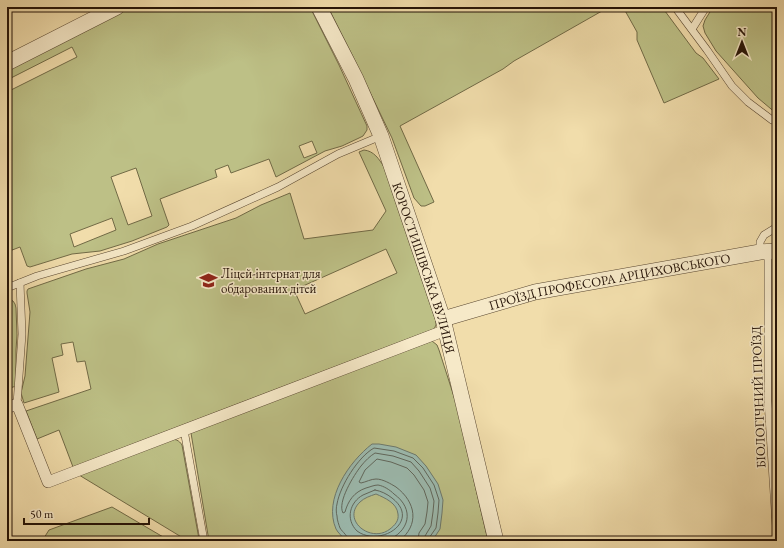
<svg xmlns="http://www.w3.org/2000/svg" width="784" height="548" viewBox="0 0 784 548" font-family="'EB Garamond',serif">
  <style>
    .green { fill: #bdc086; stroke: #716a46; fill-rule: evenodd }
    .water { fill: #9cbbb0; stroke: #6c786c; fill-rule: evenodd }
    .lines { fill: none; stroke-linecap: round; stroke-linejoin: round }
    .shore { stroke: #60675c; stroke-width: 1 }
    .service-casing { stroke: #584630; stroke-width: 8 }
    .pedestrian-casing { stroke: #584630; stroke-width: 12 }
    .minor-casing { stroke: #584630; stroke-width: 16 }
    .service { stroke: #f6e9c8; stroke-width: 7 }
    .pedestrian { stroke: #f6e9c8; stroke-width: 11 }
    .minor { stroke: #f6e9c8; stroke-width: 15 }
    .labels { text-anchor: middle; stroke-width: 3; stroke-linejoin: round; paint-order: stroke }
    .street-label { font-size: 13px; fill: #251307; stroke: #f6e9c8 }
    .poi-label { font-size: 13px; fill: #251307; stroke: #f6e9c8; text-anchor: start }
  </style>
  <rect width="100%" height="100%" fill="#f1ddab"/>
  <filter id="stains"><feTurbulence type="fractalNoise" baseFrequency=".005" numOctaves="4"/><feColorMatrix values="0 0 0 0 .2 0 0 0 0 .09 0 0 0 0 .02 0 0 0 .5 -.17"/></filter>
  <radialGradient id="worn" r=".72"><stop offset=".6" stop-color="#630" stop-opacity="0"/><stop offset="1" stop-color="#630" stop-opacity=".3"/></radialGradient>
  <g class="green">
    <path d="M130 7H310L339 65 367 126V130L363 136 359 138 342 146 325 151 276 177 269 159 231 173 228 165 215 170 217 177 160 199 169 225 167 227 132 241 100 251 72 254 30 267 27 266 20 247 7 252V92L77 57 72 47 7 80V71ZM312 141 317 153 304 158 299 146ZM136 168 152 216 128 225 111 177ZM112 218 116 230 74 247 70 234Z"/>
    <path d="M328 7H609L514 61 503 69 400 126 434 202 425 206H421L414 198 392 138 353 57Z"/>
    <path d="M623 7H662L696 53 703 58 719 79 664 103 637 40V32Z"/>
    <path d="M713 7H777V114L758 98 716 51 705 33 703 26 705 20Z"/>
    <path d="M364 150C374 151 379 159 384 167L436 321V325L434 329 73 467 59 430 37 439 26 411 91 389 85 361 77 362 73 342 61 344 63 355 52 358 59 392 24 403 21 393 25 376 30 312 27 293V291L28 289 86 269 124 259 158 244 236 218 261 205 290 193 304 239 373 230 386 211 359 152ZM386 249 397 273 305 314 294 290Z"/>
    <path d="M7 298 13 301 15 304 16 308 17 335 16 350V386L7 389Z"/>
    <path d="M432 341 437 345 439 350 456 403 488 541H209L191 433 194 430Z"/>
    <path d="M170 439C175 439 179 440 182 445L199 539 193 541H188L79 475Z"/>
    <path d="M112 507 170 541H42L49 530Z"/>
  </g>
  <path class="water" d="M372 444H379L396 447 416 455 426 466 438 484 443 500 442 513 440 529 432 541H346C343 537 338 533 336 529 323 499 349 462 372 444ZM376 494C385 498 397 503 398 514 399 521 395 525 390 529 371 544 341 520 360 502 364 498 370 496 376 494Z"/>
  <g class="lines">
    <g class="shore">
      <path d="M375 490C381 491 387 494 392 498 422 521 380 548 357 531 345 519 350 502 363 495 367 493 371 492 375 490Z"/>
      <path d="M348 541C348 535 343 533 340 528 339 525 337 520 337 516 336 513 336 507 337 504 340 486 358 457 374 448L394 451 413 458 423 468 434 485 439 500 438 513 436 528 429 538V541"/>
      <path d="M386 541C410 532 415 509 394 494 390 490 384 486 378 485 374 485 370 487 366 488 354 492 348 501 345 512L343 513C337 502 354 475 361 466 365 461 370 456 375 453L393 456 411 462 419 471 430 488 434 501 433 512 431 526 425 536 424 541"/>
      <path d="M399 541C420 525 416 502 396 487 391 484 383 479 376 479 371 479 366 482 361 483L359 482 365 470 377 459 391 462 407 468 414 475 424 490 428 502 427 512 425 524 419 533 418 541"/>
    </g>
    <defs>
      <g id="service">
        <path d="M675 7 707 50 732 86 748 102 772 120 777 122"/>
        <path d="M692 29 706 7"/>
        <path d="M760 252V242L764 235 777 227"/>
        <path d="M768 252V401L777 541"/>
        <path d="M7 288 37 276 124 251 192 226 278 187 338 154 381 136"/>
        <path d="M17 404 22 334 20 283"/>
        <path d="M184 430 204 541"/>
      </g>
      <path id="pedestrian" d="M7 408 17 404 48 482 446 330"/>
      <g id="minor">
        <path id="s1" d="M319 7 356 79 381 136 443 319 496 541"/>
        <path d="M7 63 117 7"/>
        <path id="s2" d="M443 319 535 292 760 252 777 251"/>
      </g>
    </defs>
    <use href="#service" class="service-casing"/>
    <use href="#pedestrian" class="pedestrian-casing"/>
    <use href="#minor" class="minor-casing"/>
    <use href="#service" class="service"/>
    <use href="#pedestrian" class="pedestrian"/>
    <use href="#minor" class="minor"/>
  </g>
  <defs>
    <symbol id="school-bare" viewBox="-9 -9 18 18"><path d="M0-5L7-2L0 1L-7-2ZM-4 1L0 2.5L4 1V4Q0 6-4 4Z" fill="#8f2418" stroke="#f6e9c8" stroke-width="2.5" paint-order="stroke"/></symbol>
  </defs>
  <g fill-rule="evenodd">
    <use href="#school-bare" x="196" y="268" width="25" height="25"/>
  </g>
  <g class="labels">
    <g class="street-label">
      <text dy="5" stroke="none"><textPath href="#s1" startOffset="282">КОРОСТИШІВСЬКА ВУЛИЦЯ</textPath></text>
      <text dy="5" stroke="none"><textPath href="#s2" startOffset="171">ПРОЇЗД ПРОФЕСОРА АРЦИХОВСЬКОГО</textPath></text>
      <text transform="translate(758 397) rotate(-92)" y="5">БІОЛОГІЧНИЙ ПРОЇЗД</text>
    </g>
    <g class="poi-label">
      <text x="221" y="278">Ліцей-інтернат для<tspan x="221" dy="15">обдарованих дітей</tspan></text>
    </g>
  </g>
  <rect width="784" height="548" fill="none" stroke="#f1ddab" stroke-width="24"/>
  <rect x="8" y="8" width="768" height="532" fill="none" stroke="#251307" stroke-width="2"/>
  <rect x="12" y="12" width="760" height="524" fill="none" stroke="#251307"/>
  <g transform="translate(742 42)" stroke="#f6e9c8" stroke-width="3" paint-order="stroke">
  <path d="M0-3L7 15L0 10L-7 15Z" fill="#251307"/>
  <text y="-6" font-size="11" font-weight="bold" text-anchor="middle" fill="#251307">N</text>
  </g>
  <path d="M24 518v6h125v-6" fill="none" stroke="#251307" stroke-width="2"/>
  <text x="30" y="518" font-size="12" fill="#251307" stroke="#f6e9c8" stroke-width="3" paint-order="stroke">50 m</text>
  <rect width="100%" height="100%" filter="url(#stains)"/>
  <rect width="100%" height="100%" fill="url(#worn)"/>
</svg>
